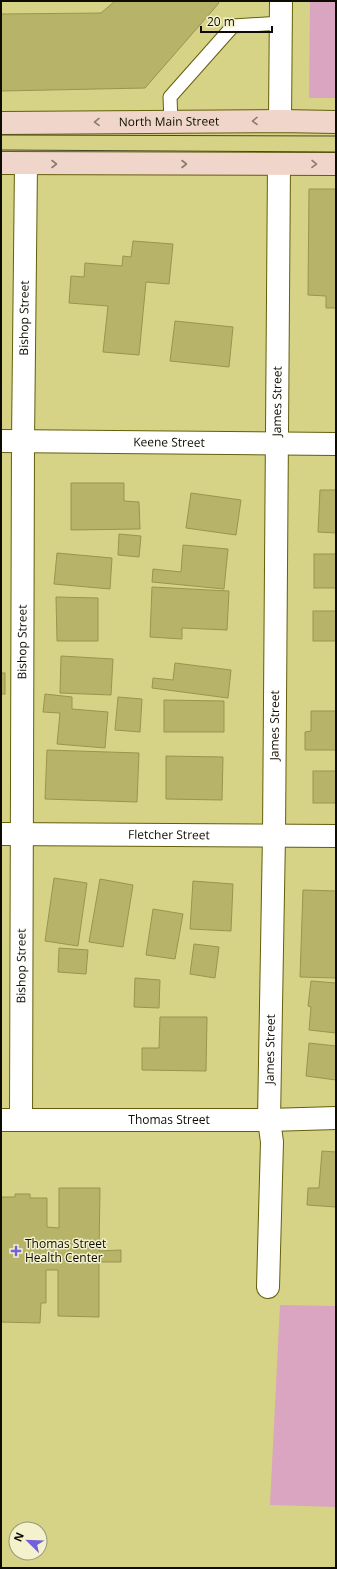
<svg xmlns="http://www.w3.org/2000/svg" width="337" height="1569" viewBox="0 0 337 1569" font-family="'Open Sans',sans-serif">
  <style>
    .green { fill: #daa5c0 }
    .building { fill: #b7b469; stroke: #99954a }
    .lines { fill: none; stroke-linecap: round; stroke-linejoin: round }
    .lane-casing { stroke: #645f0b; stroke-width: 15 }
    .street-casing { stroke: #645f0b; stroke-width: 24 }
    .secondary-casing { stroke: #645f0b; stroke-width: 24 }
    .lane { stroke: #fff; stroke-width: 13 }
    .street { stroke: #fff; stroke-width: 22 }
    .secondary { stroke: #f0d6ca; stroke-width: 22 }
    .tram { stroke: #484627; stroke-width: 1 }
    .oneway { stroke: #8a7b6f }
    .poi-dot { fill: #7361db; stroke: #f3f2cd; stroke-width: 1.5 }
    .labels { text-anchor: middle; stroke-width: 3; stroke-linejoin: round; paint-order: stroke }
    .street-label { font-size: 12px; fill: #0e0c00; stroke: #f3f2cd }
    .poi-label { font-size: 12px; fill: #0e0c00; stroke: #f3f2cd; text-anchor: start }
  </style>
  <rect width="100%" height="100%" fill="#d6d387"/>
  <g class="green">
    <path d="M310 1H336V98H309Z"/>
    <path d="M280 1305 336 1306V1507L270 1505Z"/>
  </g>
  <g class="building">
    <path d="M115 1H217L219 3 145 88 1 91V14L101 13Z"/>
    <path d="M309 189H336V308H326V296L308 295Z"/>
    <path d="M133 241 173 244 169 284 146 282 139 355 103 352 108 306 69 303 71 276 84 277 85 263 122 266 123 256 131 257Z"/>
    <path d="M175 321 233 327 229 367 170 361Z"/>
    <path d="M71 483H124V501L139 502 140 529 71 530Z"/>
    <path d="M320 490H336V533L318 532Z"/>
    <path d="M191 493 241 500 236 535 186 528Z"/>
    <path d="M119 534 141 536 139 557 118 555Z"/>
    <path d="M183 545 228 549 224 589 152 582 153 569 181 572Z"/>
    <path d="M57 553 112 558 110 589 54 584Z"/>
    <rect x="314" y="554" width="22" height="34"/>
    <path d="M152 587 229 591 227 630 182 628V639L150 637Z"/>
    <path d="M56 597 98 598V641H57Z"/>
    <rect x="313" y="611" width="23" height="30"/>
    <path d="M61 656 113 659 111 695 60 693Z"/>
    <path d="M175 663 231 670 228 698 152 688 153 678 173 680Z"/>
    <rect x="1" y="673" width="4" height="21"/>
    <path d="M45 694 72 697V709L108 712 105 748 57 744 60 713 43 712Z"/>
    <path d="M118 697 142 699 140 732 115 730Z"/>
    <path d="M164 700 224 701V732H164Z"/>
    <path d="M311 711H336V750H305V732L311 731Z"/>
    <path d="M47 750 139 753 137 802 45 799Z"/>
    <path d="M166 756 223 757 222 800 166 799Z"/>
    <rect x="313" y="771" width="23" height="32"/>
    <path d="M54 878 87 883 78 946 45 941Z"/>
    <path d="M100 879 133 885 123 947 89 942Z"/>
    <path d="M193 881 233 884 231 931 190 929Z"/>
    <path d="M303 890 336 891V978L300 977Z"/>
    <path d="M153 909 183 914 175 959 146 955Z"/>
    <path d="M194 944 219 947 215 978 190 974Z"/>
    <path d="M59 948 88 950 86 974 58 972Z"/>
    <path d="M135 978 160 980 159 1008 134 1007Z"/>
    <path d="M311 981 336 983V1033L309 1030 311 1007 308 1006Z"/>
    <path d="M160 1017H207L206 1071 142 1070V1048H159Z"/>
    <path d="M309 1043 336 1046V1080L306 1076Z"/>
    <path d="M322 1151 336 1152V1207L307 1205 308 1188H319Z"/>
    <path d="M59 1188H100L99 1251 121 1250V1262H99V1317L58 1316V1270H46V1303H41L40 1323 1 1322V1197H15V1194H30V1198H47V1227L59 1228Z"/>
  </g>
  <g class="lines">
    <defs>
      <path id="lane" d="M171 122 170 97 233 26 281 23"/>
      <g id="street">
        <path d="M280 121 281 1"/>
        <path id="s1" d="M1 441 336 444"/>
        <path id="s2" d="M1 834 336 836"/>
        <path id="s3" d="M1 1120H269L336 1118"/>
        <path id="s4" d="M21 1120 23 441 26 164"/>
        <path id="s5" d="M268 1287 272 1142 269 1120 274 835 279 164"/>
      </g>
      <g id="secondary">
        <path id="s6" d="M1 123 280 121 336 122"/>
        <path d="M1 163 336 164"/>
      </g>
    </defs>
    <use href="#lane" class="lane-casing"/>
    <use href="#street" class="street-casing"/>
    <use href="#secondary" class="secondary-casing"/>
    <use href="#lane" class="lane"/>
    <use href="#street" class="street"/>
    <use href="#secondary" class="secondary"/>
    <g class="tram">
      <path d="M1 135 336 136"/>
      <path d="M1 150 336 152"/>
    </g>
  </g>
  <defs><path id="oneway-chevron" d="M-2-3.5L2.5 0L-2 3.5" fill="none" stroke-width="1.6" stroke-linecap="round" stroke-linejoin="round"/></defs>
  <g class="oneway">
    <use href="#oneway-chevron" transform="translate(255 121) rotate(179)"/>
    <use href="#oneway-chevron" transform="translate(97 122) rotate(179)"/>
    <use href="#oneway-chevron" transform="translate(54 164)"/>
    <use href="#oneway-chevron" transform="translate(184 164)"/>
    <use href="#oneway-chevron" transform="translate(314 164) rotate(1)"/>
  </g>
  <path class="poi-dot" d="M14 1245h4v4h4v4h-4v4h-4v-4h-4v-4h4z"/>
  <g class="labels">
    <g class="street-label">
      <text dy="4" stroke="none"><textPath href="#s6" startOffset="168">North Main Street</textPath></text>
      <text dy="4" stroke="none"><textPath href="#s4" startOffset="802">Bishop Street</textPath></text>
      <text dy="4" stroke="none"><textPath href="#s5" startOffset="886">James Street</textPath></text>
      <text dy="4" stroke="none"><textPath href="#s1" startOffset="168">Keene Street</textPath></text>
      <text dy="4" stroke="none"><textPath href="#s4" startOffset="478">Bishop Street</textPath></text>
      <text dy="4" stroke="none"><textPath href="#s5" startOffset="562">James Street</textPath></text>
      <text dy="4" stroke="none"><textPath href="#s2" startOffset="168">Fletcher Street</textPath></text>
      <text dy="4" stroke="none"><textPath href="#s4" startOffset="154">Bishop Street</textPath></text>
      <text dy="4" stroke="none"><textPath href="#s5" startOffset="238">James Street</textPath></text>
      <text dy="4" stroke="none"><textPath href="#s3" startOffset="168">Thomas Street</textPath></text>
    </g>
    <g class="poi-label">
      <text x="25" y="1248">Thomas Street<tspan x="25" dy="14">Health Center</tspan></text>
    </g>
  </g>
  <rect width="337" height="1569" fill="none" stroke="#0e0c00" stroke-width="4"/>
  <g transform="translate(28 1541) rotate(293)"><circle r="19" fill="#f3f2cd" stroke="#97967b"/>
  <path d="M0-3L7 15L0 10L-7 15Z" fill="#7361db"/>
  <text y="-6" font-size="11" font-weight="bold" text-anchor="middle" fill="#0e0c00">N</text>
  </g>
  <path d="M201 26v6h71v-6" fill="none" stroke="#0e0c00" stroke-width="2"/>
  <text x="207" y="26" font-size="12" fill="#0e0c00" stroke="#f3f2cd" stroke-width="3" paint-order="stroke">20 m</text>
</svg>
